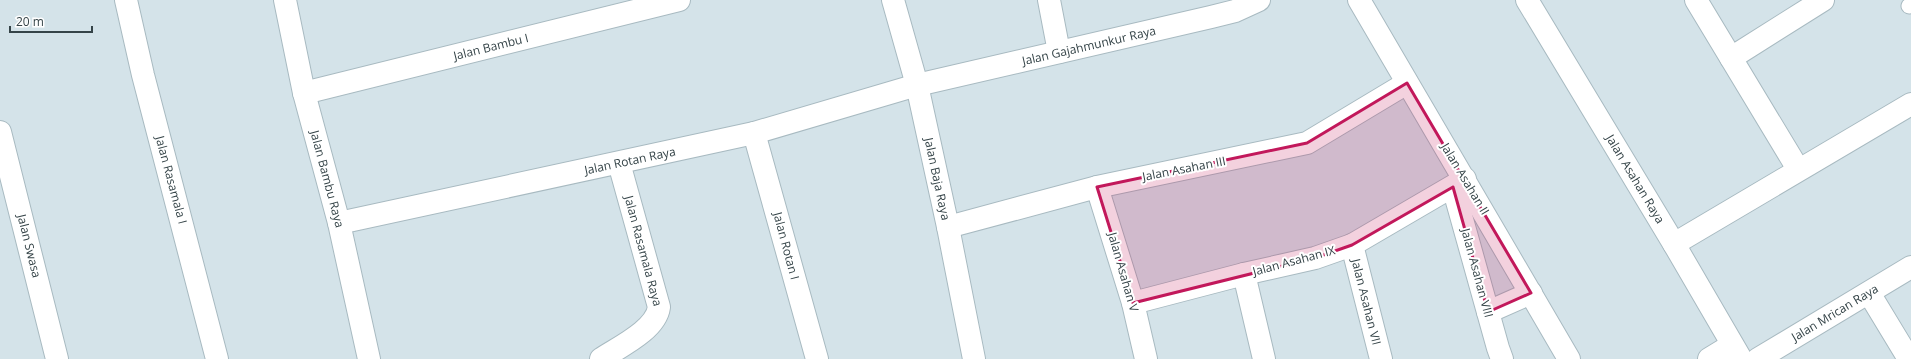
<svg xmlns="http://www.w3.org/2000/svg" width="1911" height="359" viewBox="0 0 1911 359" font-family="'Open Sans',sans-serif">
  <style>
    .residential { fill: #d4e3e9 }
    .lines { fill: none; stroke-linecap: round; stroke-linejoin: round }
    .lane-casing { stroke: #a8bac1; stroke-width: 17 }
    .street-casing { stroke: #a8bac1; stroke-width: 24 }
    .lane { stroke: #fff; stroke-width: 15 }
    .street { stroke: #fff; stroke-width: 22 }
    .marked { fill: #c2185b; fill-opacity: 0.2; stroke: #c2185b; stroke-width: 3; stroke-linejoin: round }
    .labels { text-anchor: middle; stroke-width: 4; stroke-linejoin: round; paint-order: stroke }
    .street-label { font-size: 12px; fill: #354448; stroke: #fff }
  </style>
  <rect width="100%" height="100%" fill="#e6f0f5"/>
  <rect class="residential" x="0" y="0" width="1911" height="359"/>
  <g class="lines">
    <defs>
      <path id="lane" d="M1909 6 1911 5"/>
      <g id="street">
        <path d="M126 0 143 75 217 359"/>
        <path d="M285 0 304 93 339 223 369 359"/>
        <path d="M893 0 917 85 948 227 974 359"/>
        <path d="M1049 0 1059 52"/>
        <path d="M1359 0 1569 359"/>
        <path d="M1527 0 1674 244 1741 359"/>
        <path d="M1696 0 1798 169"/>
        <path d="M1731 58 1823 0"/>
        <path d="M304 93 679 0"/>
        <path d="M0 132 57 359"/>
        <path d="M754 133 817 359"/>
        <path d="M1097 187 1133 303 1146 359"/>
        <path d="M1453 187 1498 348 1502 359"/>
        <path d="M339 223 754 133 917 85 1211 17 1235 11 1259 0"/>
        <path d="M948 227 1097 187 1307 143 1407 83"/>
        <path d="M1674 244 1911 104"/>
        <path d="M1352 245 1381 359"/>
        <path d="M1244 274 1264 359"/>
        <path d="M1869 293 1909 359"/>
        <path d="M1133 303 1244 274 1315 258 1352 245 1465 179"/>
        <path d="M1488 312 1531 293"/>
        <path d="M601 359C619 347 656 330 659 307L619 163"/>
        <path d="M1709 359 1732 345"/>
        <path d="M1758 359 1911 267"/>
      </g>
    </defs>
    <use href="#lane" class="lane-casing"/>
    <use href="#street" class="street-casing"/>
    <use href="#lane" class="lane"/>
    <use href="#street" class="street"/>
  </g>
  <path class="marked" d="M1407 83 1531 293 1488 312 1453 187 1352 245 1315 258 1133 303 1097 187 1307 143Z"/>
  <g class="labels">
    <g class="street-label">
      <text transform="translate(1089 46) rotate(-13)" y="4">Jalan Gajahmunkur Raya</text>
      <text transform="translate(491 47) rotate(-14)" y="4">Jalan Bambu I</text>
      <text transform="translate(630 161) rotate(-12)" y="4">Jalan Rotan Raya</text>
      <text transform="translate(1184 169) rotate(-11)" y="4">Jalan Asahan III</text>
      <text transform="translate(327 179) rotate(75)" y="4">Jalan Bambu Raya</text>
      <text transform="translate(937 179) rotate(78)" y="4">Jalan Baja Raya</text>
      <text transform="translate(1465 179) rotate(59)" y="4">Jalan Asahan II</text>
      <text transform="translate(1635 179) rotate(59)" y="4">Jalan Asahan Raya</text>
      <text transform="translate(171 180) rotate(75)" y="4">Jalan Rasamala I</text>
      <text transform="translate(29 246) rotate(76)" y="4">Jalan Swasa</text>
      <text transform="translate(786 246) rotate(75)" y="4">Jalan Rotan I</text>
      <text transform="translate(643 251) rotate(75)" y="4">Jalan Rasamala Raya</text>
      <text transform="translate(1294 261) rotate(-15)" y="4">Jalan Asahan IX</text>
      <text transform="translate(1123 272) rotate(74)" y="4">Jalan Asahan V</text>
      <text transform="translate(1477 273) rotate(75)" y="4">Jalan Asahan VIII</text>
      <text transform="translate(1366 302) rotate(76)" y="4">Jalan Asahan VII</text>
      <text transform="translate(1835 313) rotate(-31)" y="4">Jalan Mrican Raya</text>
    </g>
  </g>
  <path d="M10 26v6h82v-6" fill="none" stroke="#354448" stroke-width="2"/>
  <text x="16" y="26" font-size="12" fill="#354448" stroke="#ffffff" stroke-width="3" paint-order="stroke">20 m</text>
</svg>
